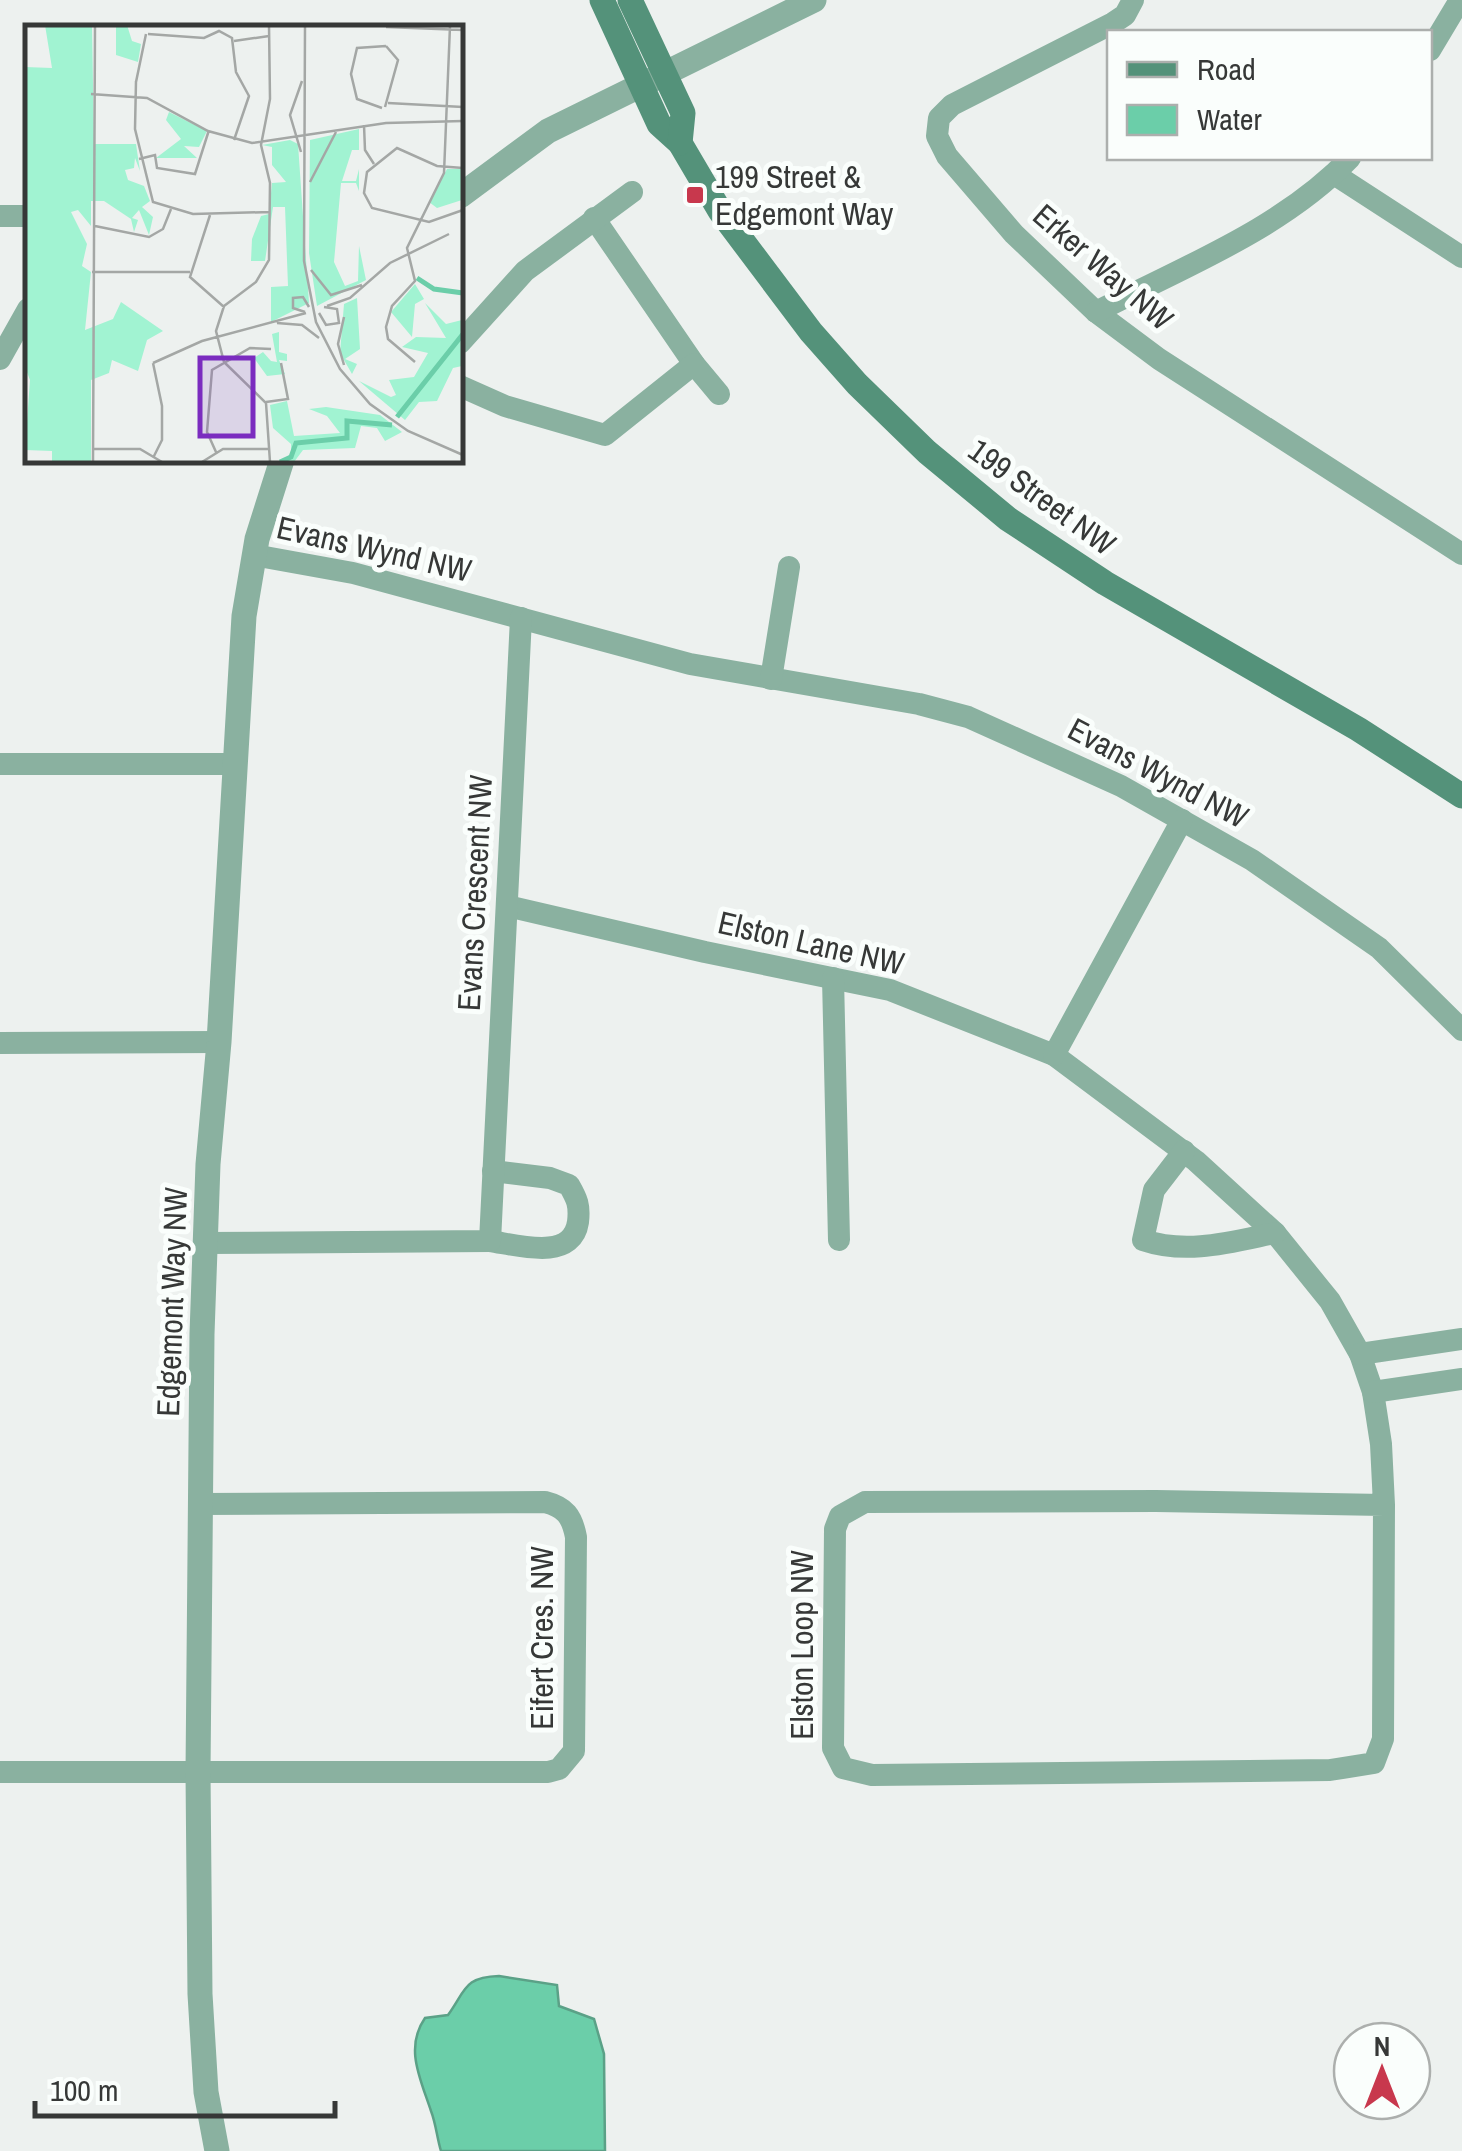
<svg xmlns="http://www.w3.org/2000/svg" width="1462" height="2151" viewBox="0 0 1462 2151" font-family="'Archivo Narrow',sans-serif">
  <style>
    .water { fill: #6bcea9; stroke: #5ba187; stroke-width: 2.5 }
    .lines { fill: none; stroke-linecap: round; stroke-linejoin: round }
    .minor { stroke: #8ab1a0; stroke-width: 22 }
    .tertiary { stroke: #8ab1a0; stroke-width: 25 }
    .secondary { stroke: #54927a; stroke-width: 25 }
    .poi-dot { fill: #c8384d; stroke: #fafefc; stroke-width: 4 }
    .labels { text-anchor: middle; stroke-width: 10; stroke-linejoin: round; paint-order: stroke }
    .poi-label { font-size: 32px; fill: #363837; stroke: #fafefc; text-anchor: start }
    .street-label { font-size: 32px; fill: #363837; stroke: #fafefc }
    .inset-river { fill: none; stroke: #6bcea9; stroke-width: 5 }
    .inset-road { fill: none; stroke: #a4a7a5; stroke-width: 2.5 }
    .view { fill: #7b2cbf; fill-opacity: 0.15; stroke: #7b2cbf; stroke-width: 5 }
    .inset-edge { fill: none; stroke: #363837; stroke-width: 5 }
  </style>
  <rect width="100%" height="100%" fill="#edf1ef"/>
  <path class="water" d="M499 1976 557 1985 559 2006 594 2019 604 2054 605 2151H441C437 2138 436 2124 431 2111 421 2080 404 2048 425 2018L448 2015C466 1990 464 1977 499 1976Z"/>
  <g class="lines">
    <g class="minor">
      <path d="M1133 0 1125 15 1113 23 952 105 939 118 937 136 947 156 1014 234 1096 312 1159 359 1462 554"/>
      <path d="M1430 50 1460 0"/>
      <path d="M1334 174 1462 257"/>
      <path d="M0 216H28"/>
      <path d="M594 218 694 364"/>
      <path d="M1096 312C1183 267 1282 229 1350 158"/>
      <path d="M460 343 525 271 632 192"/>
      <path d="M0 359 28 309"/>
      <path d="M460 386 505 406 605 435 694 364 719 394"/>
      <path d="M254 555 353 573 690 664 919 704 968 717 1121 786 1252 860 1379 948 1462 1030"/>
      <path d="M771 679 789 567"/>
      <path d="M0 764H235"/>
      <path d="M507 906 705 952 890 990 1054 1055 1196 1161 1275 1233 1330 1301 1360 1354 1373 1392 1381 1444 1384 1505 1156 1501 865 1502 840 1516 835 1529 833 1748 843 1768 872 1775 1330 1770 1374 1763 1383 1739 1384 1505"/>
      <path d="M833 978 839 1240"/>
      <path d="M0 1043 219 1042"/>
      <path d="M1054 1055 1182 820"/>
      <path d="M1184 1151 1154 1190 1143 1240C1187 1255 1231 1242 1275 1233"/>
      <path d="M490 1241C517 1245 572 1262 578 1222 580 1205 577 1199 569 1185L550 1178 493 1171"/>
      <path d="M205 1243 490 1241 521 618"/>
      <path d="M1360 1354 1462 1339"/>
      <path d="M1373 1392 1462 1379"/>
      <path d="M0 1772H548L559 1769 574 1751 576 1537C572 1516 565 1507 545 1502L200 1504"/>
    </g>
    <g class="tertiary">
      <path d="M460 196 548 131 814 0"/>
      <path d="M217 2151 206 2092 200 1994 198 1772 202 1334 208 1164 219 1042 244 616 257 539 282 460"/>
    </g>
    <g class="secondary">
      <path d="M602 0 659 124 680 143 720 211 811 332 857 384 927 452 1008 519 1105 583 1358 729 1462 796"/>
      <path d="M630 0 683 113 680 143"/>
    </g>
  </g>
  <rect class="poi-dot" x="685" y="185" width="20" height="20" rx="5"/>
  <g class="labels">
    <g class="poi-label">
      <text x="715" y="188">199 Street &amp;<tspan x="715" dy="37">Edgemont Way</tspan></text>
    </g>
    <g class="street-label">
      <text transform="translate(1103 267) rotate(41)" y="11">Erker Way NW</text>
      <text transform="translate(1042 497) rotate(36)" y="11">199 Street NW</text>
      <text transform="translate(374 549) rotate(13)" y="11">Evans Wynd NW</text>
      <text transform="translate(1158 773) rotate(28)" y="11">Evans Wynd NW</text>
      <text transform="translate(475 893) rotate(-87)" y="11">Evans Crescent NW</text>
      <text transform="translate(811 943) rotate(13)" y="11">Elston Lane NW</text>
      <text transform="translate(172 1302) rotate(-88)" y="11">Edgemont Way NW</text>
      <text transform="translate(542 1638) rotate(-90)" y="11">Eifert Cres. NW</text>
      <text transform="translate(802 1645) rotate(-90)" y="11">Elston Loop NW</text>
    </g>
  </g>
  <g transform="translate(25 25)">
    <rect width="438" height="438" fill="#edf1ef"/>
    <path d="M20 0H67L69 119H111L115 146 110 133 109 143 100 145 103 155 119 161 125 176 117 182 128 192 124 210 114 185 107 193 113 195 109 207 106 194 79 176H66V201L53 185 46 187 62 219 57 241 66 247 60 305 88 294 96 277 138 306 122 315 113 346 87 335 84 348 66 355V437H10L27 436V426L0 425 5 355 0 342V42L27 43ZM91 0H102L107 16 116 19 113 37 91 30ZM144 87 182 106 174 122 159 121 172 133H131L156 114 141 95ZM334 104V125H327L317 156H331L334 144V166L331 158H316L309 237 320 261 333 256 334 221 341 255 292 281 284 228 285 115ZM265 115 273 119 284 278 246 297V262L263 261 260 182H248L240 236H226L227 214 236 191 244 189 247 158 261 157 247 140V122L237 120ZM422 144H437V175L412 183 404 177ZM390 259 399 274 390 279 387 312 366 287ZM332 273 335 324 320 334 332 339 327 349 315 328 319 279ZM400 278 421 299 437 295V341L428 343 412 376 394 377 380 395 334 356 366 372 371 370 364 355 389 352 403 328 377 322 391 312 421 313ZM254 307V327L262 329V336L254 335 260 349 242 351 229 333 238 327 246 336 252 337 247 309ZM262 376 269 411 315 408 302 391 284 384 301 382 355 390 377 407 360 416 352 403 336 401 330 423 278 425 269 437H254L266 429V419L248 403 245 380Z" fill="#a1f3d2"/>
    <path class="inset-river" d="M392 253 409 264 438 268M372 392 438 309M255 437 266 432 271 418 322 413V396L367 400"/>
    <path class="inset-road" d="M244 0 245 74 236 120 245 158 244 235 231 257 199 281 191 306 199 337 241 378 245 437M280 0 279 236 291 297 315 344 345 379 383 406 438 430M361 2 438 5M123 9 179 13 194 6 207 13 211 47 224 71 209 115M209 16 244 11M111 56 110 104 128 177 168 189 245 187M111 57 121 9M66 69 122 73 183 106 227 118 361 98 438 96M363 78 438 82M360 82 373 35 361 21M357 83 332 74 326 49 332 23 361 21M339 100 340 125 349 139M276 127 265 90 277 56M114 134 130 130 132 143 170 149 184 105M438 143 412 141 372 123 342 147 339 168 347 183 404 197 438 185M285 157 311 107M185 190 165 252 199 282M70 201 124 212 138 204 146 184M286 245 306 270 337 260M67 247H165M302 281 325 273 365 238 424 209M280 287 268 283V273L278 272 284 282M294 288 301 300 314 298 312 284 299 282M319 292 313 319 319 340M252 298 277 300 294 313M390 337 363 314 361 302 367 281 390 256 382 223 419 148 425 1M128 338 137 381V415L129 431M128 338 177 316 281 288M241 377 263 374 256 338M68 424H115L137 437M191 427 182 407 187 345 225 323 246 324M68 437 70 0M177 437 198 424H245"/>
    <path class="view" d="M175 333H228V411H175Z"/>
    <rect width="438" height="438" class="inset-edge"/>
  </g>
  <rect x="1107" y="30" width="325" height="130" fill="#fafefc" stroke="#acafad" stroke-width="2.5"/>
  <rect x="1127" y="62" width="50" height="15" fill="#54927a" stroke="#acafad" stroke-width="2.5"/>
  <text x="1197" y="80" font-size="30" fill="#363837">Road</text>
  <rect x="1127" y="105" width="50" height="30" fill="#6bcea9" stroke="#acafad" stroke-width="2.5"/>
  <text x="1197" y="130" font-size="30" fill="#363837">Water</text>
  <g transform="translate(1382 2071)"><circle r="48" fill="#fafefc" stroke="#acafad" stroke-width="2.5"/>
  <path d="M0-8L18 38L0 25L-18 38Z" fill="#c8384d"/>
  <text y="-15" font-size="28" font-weight="bold" text-anchor="middle" fill="#363837">N</text>
  </g>
  <path d="M35 2101v15h300v-15" fill="none" stroke="#363837" stroke-width="5"/>
  <text x="50" y="2101" font-size="30" fill="#363837" stroke="#fafefc" stroke-width="8" paint-order="stroke">100 m</text>
</svg>
